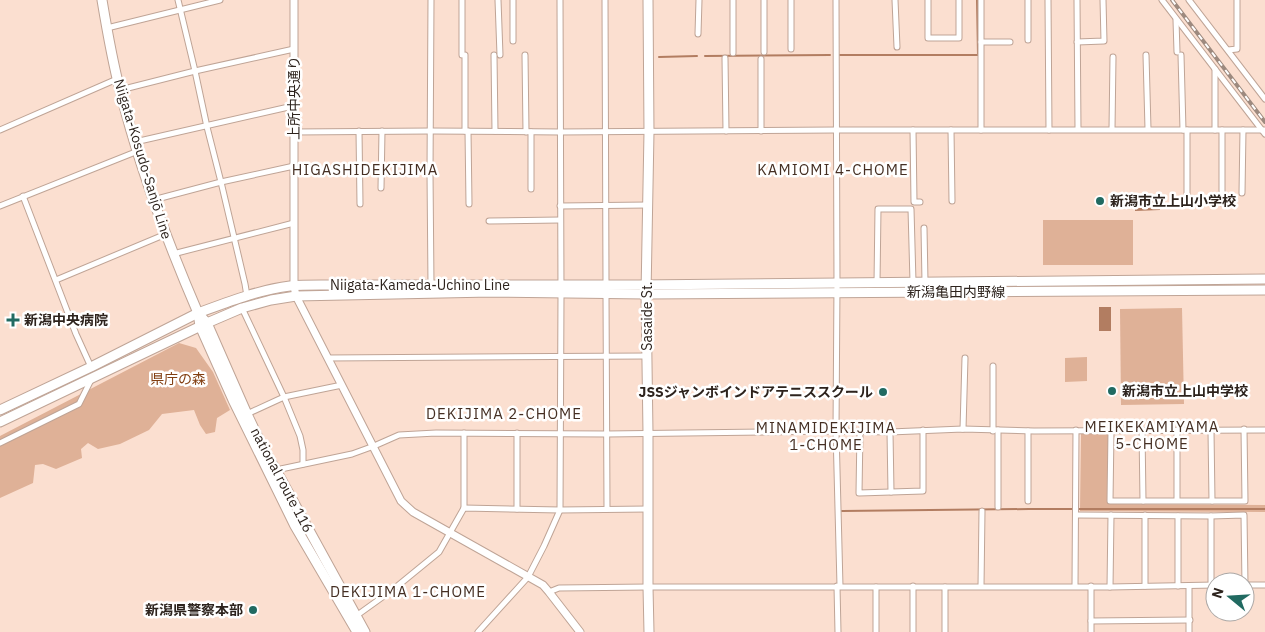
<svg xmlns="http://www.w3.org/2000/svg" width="1265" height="632" viewBox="0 0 1265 632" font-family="'IBM Plex Sans','Noto Sans JP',sans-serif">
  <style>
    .green { fill: #dfb197 }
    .water { fill: #b27d61 }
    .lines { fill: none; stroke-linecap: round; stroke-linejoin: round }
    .stream { stroke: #b27d61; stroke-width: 2 }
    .minor-casing { stroke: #bfa496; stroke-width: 7 }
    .tertiary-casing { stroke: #bfa496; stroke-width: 9 }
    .primary-casing { stroke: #bfa496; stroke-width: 11 }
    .trunk-casing { stroke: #bfa496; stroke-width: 11 }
    .minor { stroke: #fff; stroke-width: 5 }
    .tertiary { stroke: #fff; stroke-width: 7 }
    .primary { stroke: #fff; stroke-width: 9 }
    .trunk { stroke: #fff; stroke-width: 9 }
    .rail-casing { stroke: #9d8a7f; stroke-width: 4 }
    .rail { stroke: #fff; stroke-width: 2; stroke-dasharray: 5.5; stroke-linecap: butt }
    .poi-dot { fill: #216a61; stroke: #fff; stroke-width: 2 }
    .labels { text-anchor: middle; stroke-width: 5; stroke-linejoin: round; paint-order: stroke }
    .street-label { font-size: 14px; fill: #2d231d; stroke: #fff }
    .poi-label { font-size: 14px; font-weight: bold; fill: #2d231d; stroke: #fff; text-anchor: start }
    .park-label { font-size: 14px; fill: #823f12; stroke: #fff }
    .neighbourhood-label { font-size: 15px; letter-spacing: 1px; fill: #452f23; stroke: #fff }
  </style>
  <rect width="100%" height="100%" fill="#fbdfd0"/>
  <g class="green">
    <rect x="1043" y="220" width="90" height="45"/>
    <path d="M1182 308 1184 404 1121 405 1120 309Z"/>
    <path d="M179 343 196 348 213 372 230 410 217 418 215 432 206 434 200 425 194 410 162 414 149 430 120 444 98 449 88 443 81 449 82 458 56 469 43 464 35 465 33 483 0 498V436Z"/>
    <path d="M1087 357V381L1065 382V358Z"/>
    <path d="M1108 433 1109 504 1265 505V512L1080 511 1081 434Z"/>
  </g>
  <g class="water">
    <path d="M1159 198 1160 210 1135 211V199Z"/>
    <rect x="1099" y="307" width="12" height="24"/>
  </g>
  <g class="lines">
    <g class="stream">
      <path d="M840 55H978L977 0"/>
      <path d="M705 56 830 55"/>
      <path d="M659 57 697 56"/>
      <path d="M842 511 1029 509H1265"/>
    </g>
    <defs>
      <g id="minor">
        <path d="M178 0 195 71 207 127 221 182 245 284 247 296"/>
        <path d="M431 0 430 172 431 286"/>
        <path d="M462 0V55"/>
        <path d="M498 0 500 55"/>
        <path d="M513 0V41"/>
        <path d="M605 0 606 284"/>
        <path d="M733 0V53"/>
        <path d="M764 0V52"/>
        <path d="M836 0 837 283 836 431 840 586"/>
        <path d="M895 0 897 47"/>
        <path d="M928 0V38H959V0"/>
        <path d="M1048 0 1049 130"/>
        <path d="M1077 0 1078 129"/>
        <path d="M1162 0 1265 134"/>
        <path d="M1189 0 1265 99"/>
        <path d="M1176 20 1177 52"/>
        <path d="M107 28 220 0"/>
        <path d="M698 34 699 0"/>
        <path d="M1028 40V0"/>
        <path d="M981 42H1010"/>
        <path d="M1077 42 1104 41 1103 0"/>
        <path d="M791 49V0"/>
        <path d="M1228 50 1237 49V0"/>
        <path d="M494 55 495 131"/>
        <path d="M525 55 526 132"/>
        <path d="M1146 55 1148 129"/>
        <path d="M1181 55 1183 130"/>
        <path d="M725 58 726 131"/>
        <path d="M1215 69V130"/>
        <path d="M120 90 195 71 294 49"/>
        <path d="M1112 129 1113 57"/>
        <path d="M0 130 117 79"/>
        <path d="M913 130 914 202H920"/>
        <path d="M951 130 952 201"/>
        <path d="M981 130V0"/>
        <path d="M1187 130V204"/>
        <path d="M1222 130V203"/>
        <path d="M359 131 360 204"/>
        <path d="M465 131V55"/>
        <path d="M468 131 469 204"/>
        <path d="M761 131V59"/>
        <path d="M294 132 431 131 560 132 836 130H1265"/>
        <path d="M135 142 293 106"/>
        <path d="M381 188 382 131"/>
        <path d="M531 189V132"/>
        <path d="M1242 193 1243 130"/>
        <path d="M23 196 76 334 91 367"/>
        <path d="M153 200 221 182 294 166"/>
        <path d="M0 206 138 151"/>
        <path d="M560 206 648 205"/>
        <path d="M489 221 560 220"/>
        <path d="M924 228 925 282"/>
        <path d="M173 254 294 223"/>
        <path d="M56 280 166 234"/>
        <path d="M877 283 878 209H911L913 282"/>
        <path d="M606 294 607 509"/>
        <path d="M242 308 284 397 300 436 303 450V464"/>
        <path d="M328 358 647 356"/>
        <path d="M993 366V431"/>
        <path d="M247 414 284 397 342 385"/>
        <path d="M963 429 965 358"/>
        <path d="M1142 430 1143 501"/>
        <path d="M1177 430V500"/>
        <path d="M860 431 859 493 923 491V430"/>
        <path d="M1028 431V501"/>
        <path d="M1111 431 1110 501H1245L1244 429"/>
        <path d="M1211 431 1212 501"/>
        <path d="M890 432 891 492"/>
        <path d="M0 443 79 404 91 380"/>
        <path d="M276 470 352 454 374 446 399 435 436 433 607 434 836 431 890 432 963 429 1034 431 1265 430"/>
        <path d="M998 507V430"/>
        <path d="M464 508V433"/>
        <path d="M517 509V433"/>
        <path d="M1076 515 1211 516 1244 515 1245 585"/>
        <path d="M1178 516V586"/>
        <path d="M1211 585V516"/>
        <path d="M1245 585H1265"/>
        <path d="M837 586 838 632"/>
        <path d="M913 586V632"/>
        <path d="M981 586 982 511"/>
        <path d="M1075 586 1076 430"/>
        <path d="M1091 586V632"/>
        <path d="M1145 586V515"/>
        <path d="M1189 586V632"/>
        <path d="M945 587V632"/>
        <path d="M1110 587 1111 515"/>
        <path d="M549 592 559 588 648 587H1110L1215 585"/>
        <path d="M356 616 395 588 439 552 464 508 560 510 648 509"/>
        <path d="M1091 621 1190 620"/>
        <path d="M478 632 528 577 544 546 560 510 561 294 560 0"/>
        <path d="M876 632V587"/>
      </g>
      <path id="tertiary" d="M294 0V286L296 296 401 501 413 512 543 585 549 592 580 632"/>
      <g id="primary">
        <path d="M102 0C107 30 112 60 120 90 139 167 167 241 198 313 228 302 258 290 290 286 300 285 311 285 321 285H638L1265 279"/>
        <path d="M648 0 649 132 646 294 648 433V587L649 632"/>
        <path d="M207 323 242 308 271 300 296 296 491 292 646 294 1265 290"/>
      </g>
      <g id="trunk">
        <path d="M198 313 207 323 247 414 263 448 276 470 365 632"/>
        <path d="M198 313 200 326 233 400 295 526 357 632"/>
        <path d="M0 410 91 367 198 313"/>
        <path d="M0 422 205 324"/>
      </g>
    </defs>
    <use href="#minor" class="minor-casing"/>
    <use href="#tertiary" class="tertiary-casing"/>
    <use href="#primary" class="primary-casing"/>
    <use href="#trunk" class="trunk-casing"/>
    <use href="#minor" class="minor"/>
    <use href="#tertiary" class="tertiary"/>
    <use href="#primary" class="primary"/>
    <use href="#trunk" class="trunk"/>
    <defs>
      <path id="rail" d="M1172 0 1265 122"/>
    </defs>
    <use href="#rail" class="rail-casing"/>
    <use href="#rail" class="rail"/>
  </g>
  <g class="poi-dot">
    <circle cx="1100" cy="201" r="5"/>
    <path d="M10.5 312.5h5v5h5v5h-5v5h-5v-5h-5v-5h5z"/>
    <circle cx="1112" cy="391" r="5"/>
    <circle cx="883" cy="392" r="5"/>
    <circle cx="253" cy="610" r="5"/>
  </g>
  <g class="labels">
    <g class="street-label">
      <text transform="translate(294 98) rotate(-90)" y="5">上所中央通り</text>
      <text transform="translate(143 159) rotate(73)" y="5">Niigata-Kosudo-Sanjō Line</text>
      <text x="420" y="290">Niigata-Kameda-Uchino Line</text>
      <text x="956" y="297">新潟亀田内野線</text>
      <text transform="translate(647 316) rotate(-90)" y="5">Sasaide St.</text>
      <text transform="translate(282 480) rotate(62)" y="5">national route 116</text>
    </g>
    <g class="poi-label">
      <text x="1110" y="206">新潟市立上山小学校</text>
      <text x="24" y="325">新潟中央病院</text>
      <text x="1122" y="396">新潟市立上山中学校</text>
      <text x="873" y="397" text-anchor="end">JSSジャンボインドアテニススクール</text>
      <text x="243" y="615" text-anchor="end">新潟県警察本部</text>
    </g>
    <g class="park-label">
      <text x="178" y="384">県庁の森</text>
    </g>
    <g class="neighbourhood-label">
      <text x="365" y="175">HIGASHIDEKIJIMA</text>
      <text x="833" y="175">KAMIOMI 4-CHOME</text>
      <text x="504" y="419">DEKIJIMA 2-CHOME</text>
      <text x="1152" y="432">MEIKEKAMIYAMA<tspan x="1152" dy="17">5-CHOME</tspan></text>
      <text x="826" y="433">MINAMIDEKIJIMA<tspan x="826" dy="17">1-CHOME</tspan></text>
      <text x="408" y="597">DEKIJIMA 1-CHOME</text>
    </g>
  </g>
  <g transform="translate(1230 597) rotate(288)"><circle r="24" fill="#ffffff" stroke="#aba7a5"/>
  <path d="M0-4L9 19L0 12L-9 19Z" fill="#216a61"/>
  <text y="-8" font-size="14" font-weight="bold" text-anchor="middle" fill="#2d231d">N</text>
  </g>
</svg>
